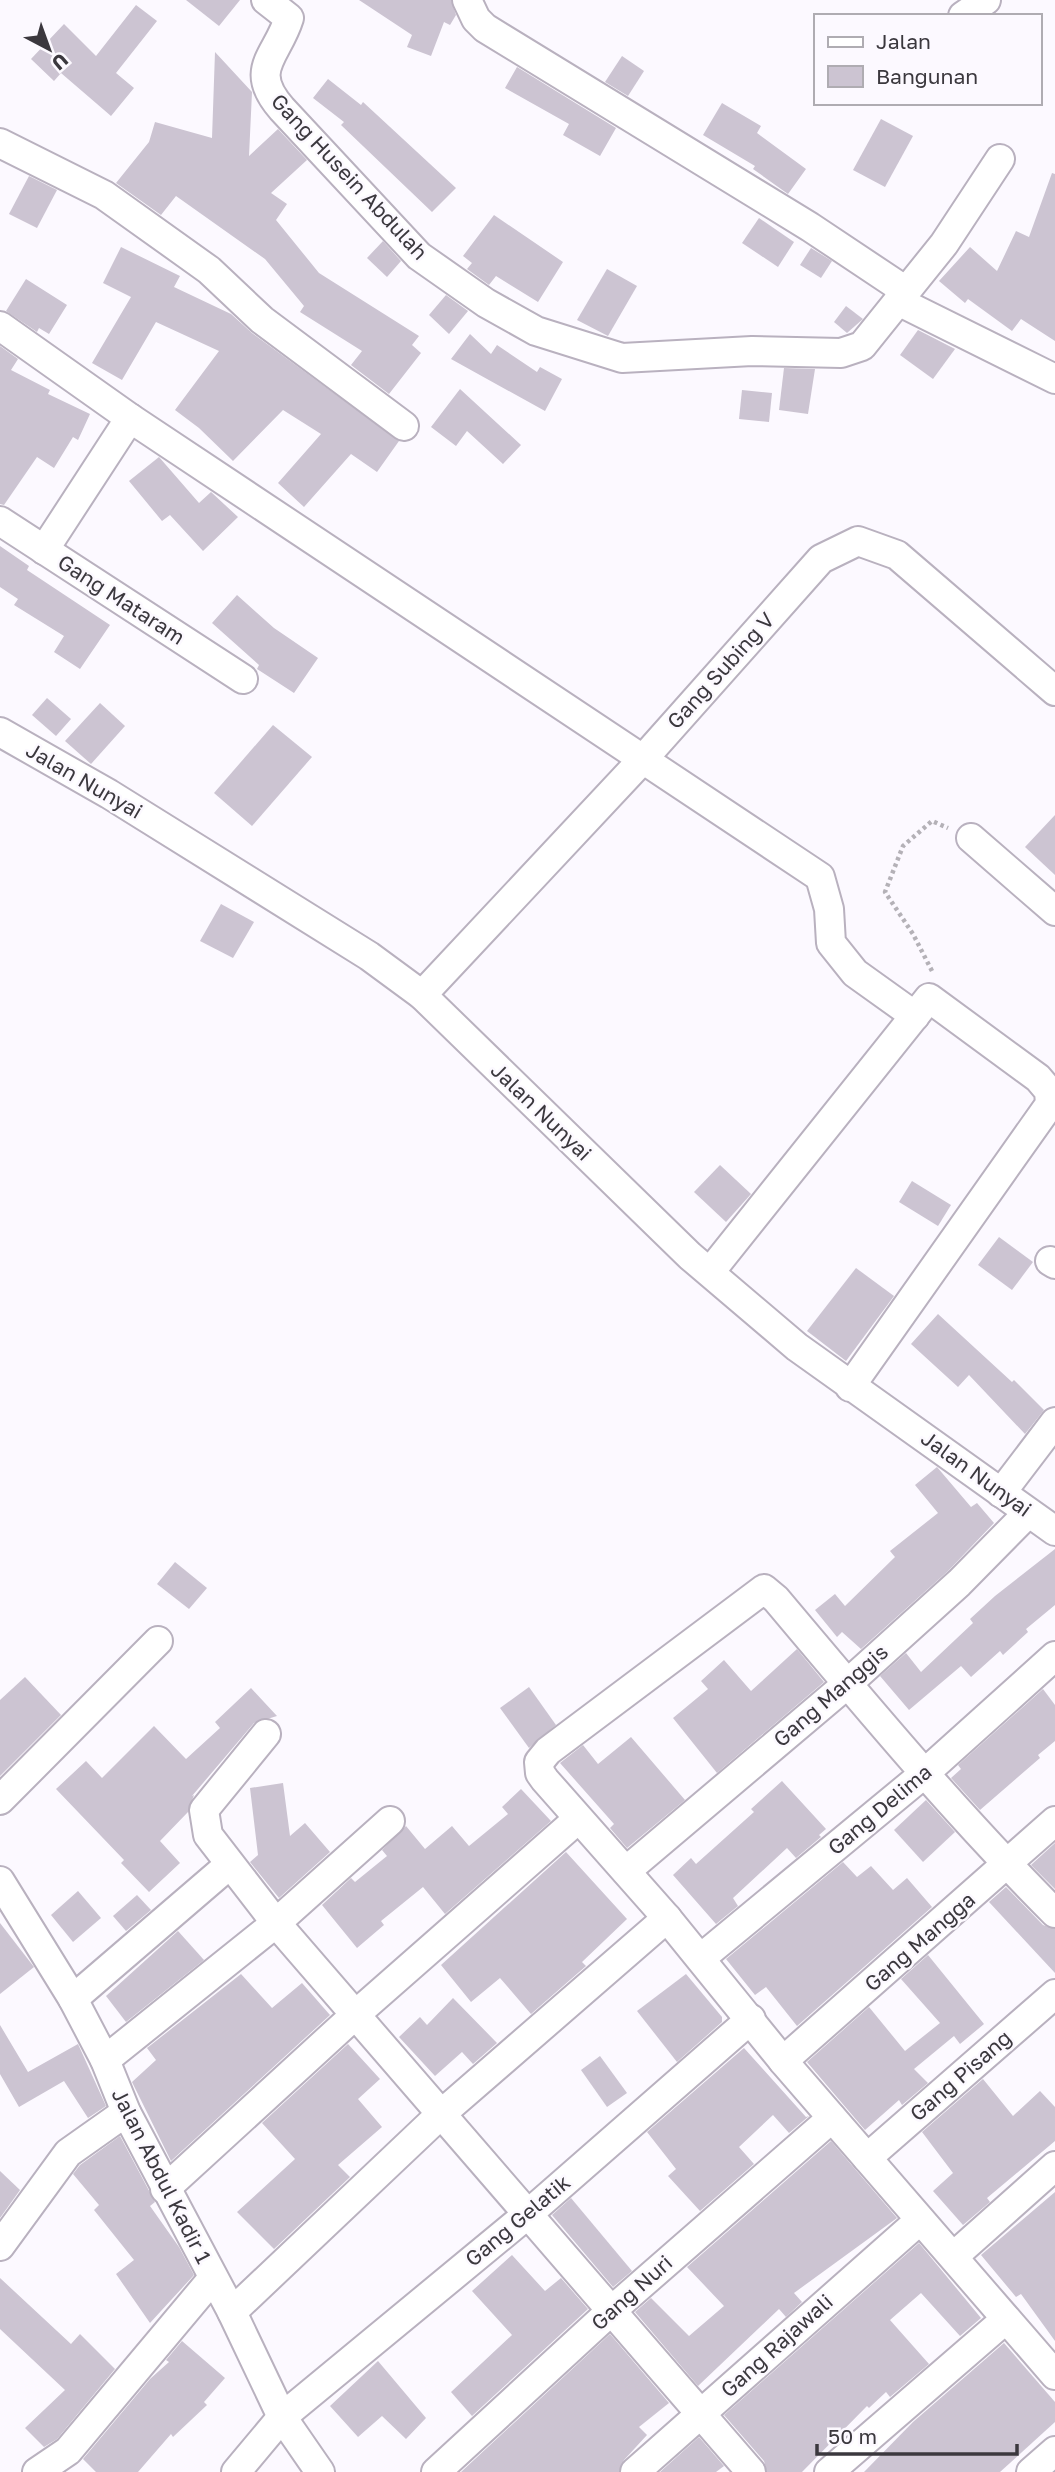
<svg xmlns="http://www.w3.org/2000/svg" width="1055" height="2472" viewBox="0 0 1055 2472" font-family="'Golos Text',sans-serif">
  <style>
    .building { fill: #ccc4d2 }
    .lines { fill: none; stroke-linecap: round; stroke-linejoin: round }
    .minor-casing { stroke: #b9b1bf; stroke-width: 32 }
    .path { stroke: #b4b1b7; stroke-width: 4.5; stroke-dasharray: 3.5 3.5; stroke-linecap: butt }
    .minor { stroke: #fff; stroke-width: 28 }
    .labels { text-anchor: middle; stroke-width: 5; stroke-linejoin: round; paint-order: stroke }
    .street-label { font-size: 21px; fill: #3b383e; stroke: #fcf9ff }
  </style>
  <rect width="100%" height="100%" fill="#fcf9ff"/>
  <g class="building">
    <path d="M186 0H240L219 26Z"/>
    <path d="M359 0H451L456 15 450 25 444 22 431 56 407 47 412 35Z"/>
    <path d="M136 5 157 21 116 73 134 88 111 116 61 73 54 81 31 59 64 24 96 56Z"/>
    <path d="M215 52 252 92 249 156 278 129 307 160 271 193 287 204 276 220 319 273 419 336 412 345 421 353 389 394 351 365 362 351 300 312 304 306 265 259 176 196 161 215 116 183 149 142 155 122 212 138Z"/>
    <path d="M622 56 644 71 628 96 605 82Z"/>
    <path d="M517 67 616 128 600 156 563 135 569 124 505 88Z"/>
    <path d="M328 79 361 105 363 102 456 188 432 212 341 125 344 122 313 98Z"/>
    <path d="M722 103 761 126 757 133 806 169 788 194 753 169 755 166 703 135Z"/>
    <path d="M881 119 913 136 885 187 853 170Z"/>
    <path d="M1052 173 1055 174V341L1021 319 1012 331 968 299 965 303 939 281 970 247 997 271 1016 231 1029 237Z"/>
    <path d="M29 176 57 190 37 228 9 214Z"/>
    <path d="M494 215 563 262 538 302 496 276 489 285 467 269 472 263 463 256Z"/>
    <path d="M759 218 794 242 778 267 742 243Z"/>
    <path d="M383 241 401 261 387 277 367 258Z"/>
    <path d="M121 247 180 276 174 287 231 314 252 333 399 441 377 472 351 454 304 507 278 483 321 434 283 410 233 461 199 428 175 410 219 351 156 322 122 380 92 363 131 297 103 283Z"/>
    <path d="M811 248 832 261 821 278 800 265Z"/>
    <path d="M607 269 637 286 608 336 577 320Z"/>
    <path d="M26 279 67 305 49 334 39 328 37 332 6 311Z"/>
    <path d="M446 295 468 311 449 334 429 315Z"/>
    <path d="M846 306 863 319 847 333 834 322Z"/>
    <path d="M918 330 955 349 933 379 900 355Z"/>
    <path d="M470 334 491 354 497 345 537 372 540 367 562 379 545 411 451 359Z"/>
    <path d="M0 346 18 359 11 370 50 390 48 394 90 414 78 440 73 437 54 468 37 457 4 505 0 504Z"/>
    <path d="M784 368 815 369 808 414 779 410Z"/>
    <path d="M460 389 521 445 503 464 467 431 456 446 431 427Z"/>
    <path d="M742 390 772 393 769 422 739 419Z"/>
    <path d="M159 457 199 503 211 492 238 517 203 551 170 515 162 521 129 481Z"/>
    <path d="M0 546 29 566 27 570 110 625 80 669 54 652 64 636 14 605 18 599 0 587Z"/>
    <path d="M237 595 274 628 318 658 294 693 257 669 259 665 212 623Z"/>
    <path d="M47 698 71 719 56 736 32 715Z"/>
    <path d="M100 703 125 726 91 764 65 741Z"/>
    <path d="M273 725 312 757 252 826 214 793Z"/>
    <path d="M1055 815V875L1025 847Z"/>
    <path d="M221 904 254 922 233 958 200 941Z"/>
    <path d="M720 1165 751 1194 726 1222 694 1192Z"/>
    <path d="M912 1181 951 1205 938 1226 899 1202Z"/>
    <path d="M999 1237 1033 1262 1012 1290 978 1265Z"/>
    <path d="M856 1268 894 1296 846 1361 807 1331Z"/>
    <path d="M938 1314 1012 1382 1014 1380 1044 1410 1025 1434 969 1375 958 1387 911 1344Z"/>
    <path d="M937 1467 971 1507 977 1503 994 1523 948 1571 861 1649 842 1632 837 1637 815 1610 835 1594 845 1606 895 1557 890 1551 938 1513 915 1485Z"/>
    <path d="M1055 1549V1605L1026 1629 1028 1632 1003 1655 1000 1651 971 1677 961 1666 909 1710 880 1676 906 1653 921 1672 973 1623 970 1619 995 1596Z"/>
    <path d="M175 1562 207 1588 189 1609 157 1584Z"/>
    <path d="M797 1649 824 1682 717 1773 673 1718 708 1689 701 1681 724 1660 751 1691Z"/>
    <path d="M25 1677 61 1715 0 1776V1700Z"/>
    <path d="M529 1687 556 1725 529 1748 500 1708Z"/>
    <path d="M251 1688 277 1716 254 1723 192 1796 194 1795 188 1812 160 1841 180 1863 149 1892 121 1863 124 1860 56 1789 86 1761 102 1778 154 1726 186 1759 220 1728 215 1722Z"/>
    <path d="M1043 1689 1055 1705V1741L1038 1755 1040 1758 980 1810 951 1778 961 1769 958 1765Z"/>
    <path d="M631 1737 685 1800 627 1848 610 1828 614 1824 560 1763 583 1745 598 1764Z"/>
    <path d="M782 1781 826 1829 819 1835 821 1837 796 1858 787 1848 733 1898 738 1906 716 1924 673 1875 691 1858 696 1864 754 1812 751 1809Z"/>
    <path d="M283 1783 290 1836 305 1823 330 1852 279 1898 250 1862 258 1855 250 1788Z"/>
    <path d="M521 1789 551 1821 445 1914 423 1887 381 1921 384 1925 357 1948 322 1905 351 1878 355 1882 387 1856 382 1850 406 1826 425 1849 452 1826 469 1846 508 1814 502 1807Z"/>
    <path d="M926 1800 955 1832 923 1862 894 1830Z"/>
    <path d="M1055 1843V1889L1031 1865Z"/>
    <path d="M566 1852 627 1919 582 1962 586 1966 531 2014 500 1978 471 2002 441 1965Z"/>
    <path d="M843 1862 857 1877 871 1866 893 1890 907 1878 932 1907 797 2026 766 1987 755 1995 726 1959Z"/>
    <path d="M1006 1887 1043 1925 1055 1929V1973L989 1902Z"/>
    <path d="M78 1891 101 1918 73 1942 51 1915Z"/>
    <path d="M137 1895 151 1910 126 1931 113 1916Z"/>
    <path d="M0 1923 34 1967 0 1994Z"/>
    <path d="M178 1931 204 1960 126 2022 106 1996Z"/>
    <path d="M928 1955 984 2024 960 2044 954 2036 914 2069 928 2083 902 2105 899 2100 865 2130 807 2062 869 2007 905 2051 940 2023 901 1979Z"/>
    <path d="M241 1974 272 2008 302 1983 330 2015 171 2161 132 2082 156 2060 147 2048Z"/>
    <path d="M686 1974 722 2017V2022L677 2062 637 2011Z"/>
    <path d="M453 1998 497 2043 473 2064 462 2052 435 2076 399 2037 420 2017 427 2025Z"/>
    <path d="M0 2025 28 2072 78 2044 106 2106 88 2118 64 2081 19 2107 0 2074Z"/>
    <path d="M348 2044 380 2079 358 2099 382 2127 338 2165 350 2177 274 2249 237 2212 295 2159 262 2123Z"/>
    <path d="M744 2048 806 2117 809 2116 789 2133 773 2115 739 2147 754 2164 700 2211 668 2176 676 2169 647 2132Z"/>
    <path d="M600 2056 627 2093 607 2107 581 2070Z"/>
    <path d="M983 2079 1013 2116 1040 2091 1055 2107V2141L987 2198 990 2202 963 2225 933 2191 953 2173 922 2132Z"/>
    <path d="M120 2136 155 2202 150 2206 179 2247 194 2275 150 2323 116 2274 134 2260 94 2210 99 2205 73 2174 80 2165Z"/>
    <path d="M831 2141 897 2218 794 2293 802 2302 786 2317 779 2309 698 2386 635 2312 651 2298 689 2336 724 2306 687 2267Z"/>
    <path d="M0 2171 20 2190 0 2218Z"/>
    <path d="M1055 2192V2341L1021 2294 1016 2297 981 2255Z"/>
    <path d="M571 2198 632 2271 613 2287 552 2215Z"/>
    <path d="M919 2243 981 2318 960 2336 921 2293 890 2320 929 2364 890 2397 886 2392 869 2408 867 2406 802 2472H767L764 2461 724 2415Z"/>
    <path d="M512 2255 545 2291 561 2278 588 2309 472 2416 451 2392 512 2335 472 2291Z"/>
    <path d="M0 2278 71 2344 80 2334 115 2369 57 2439 44 2447 25 2428 65 2390 0 2329Z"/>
    <path d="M610 2334 669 2403 639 2427 647 2435 624 2460 619 2472H461Z"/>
    <path d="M182 2341 225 2378 204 2402 207 2405 173 2437 171 2434 138 2472H96L83 2459 150 2379 169 2362 166 2360Z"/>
    <path d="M1004 2343 1055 2402V2422L1000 2472H864L913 2422Z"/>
    <path d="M378 2361 426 2418 406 2439 382 2416 358 2437 330 2406Z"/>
    <path d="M699 2437 724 2466 716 2472H660Z"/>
  </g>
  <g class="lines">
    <defs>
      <g id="minor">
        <path d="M266 0 289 18C277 57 247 69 282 109L419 256 486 303 536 331 622 358 752 351 841 353 862 346 944 244 1000 159"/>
        <path d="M467 0 476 19 485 28 810 227 906 291"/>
        <path d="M963 16 986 0"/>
        <path d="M0 143 104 195 209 270 262 320 404 426"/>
        <path d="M898 301 1055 379"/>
        <path d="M0 326 130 418 820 877 829 909 831 943 855 973 915 1016"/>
        <path d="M0 521 243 679"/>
        <path d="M44 550 130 418"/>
        <path d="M0 732 109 794 369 956 422 995 690 1256 797 1347 1055 1531"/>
        <path d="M971 838 1055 911"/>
        <path d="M422 995 644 758 821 559 858 541 897 555 1055 691"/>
        <path d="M1050 1261 1055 1264"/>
        <path d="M710 1272 929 998 1038 1078 1049 1091 1050 1104 850 1387"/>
        <path d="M1001 1493 1055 1422"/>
        <path d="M266 1734 204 1810 208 1835 276 1923 751 2472"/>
        <path d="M0 1800 158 1641"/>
        <path d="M626 1871 846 1685 959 1583 1028 1513"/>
        <path d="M0 1881 73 1999 105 2060 126 2112 232 2312 282 2417 320 2472"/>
        <path d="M1055 1913C956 1814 866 1706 776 1599L764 1589 548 1751 539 1762 540 1773 545 1780 667 1918 783 2061 1055 2375"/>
        <path d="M701 1958 925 1773 1055 1656"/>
        <path d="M73 1999 229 1865"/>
        <path d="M105 2060 276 1923 390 1821"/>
        <path d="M783 2061 1055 1821"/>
        <path d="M867 2158 1055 1994"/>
        <path d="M165 2189 355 2015 578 1819"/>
        <path d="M0 2246 68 2153 126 2112"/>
        <path d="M954 2256 1055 2166"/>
        <path d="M232 2312 440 2115 667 1918"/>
        <path d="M37 2472 68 2451 213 2278"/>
        <path d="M236 2472 282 2417 528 2214 751 2019"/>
        <path d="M436 2472 611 2311 832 2118"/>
        <path d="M635 2472 920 2220"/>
        <path d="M829 2472 1006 2319"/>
        <path d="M1031 2472 1055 2451"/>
      </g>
    </defs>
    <use href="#minor" class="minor-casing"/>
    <path class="path" d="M932 971 913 934 885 892 903 846 932 821 948 828"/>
    <use href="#minor" class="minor"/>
  </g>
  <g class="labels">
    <g class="street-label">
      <text transform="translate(349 177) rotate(47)" y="7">Gang Husein Abdulah</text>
      <text transform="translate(121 600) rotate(33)" y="7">Gang Mataram</text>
      <text transform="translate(721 671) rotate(-48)" y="7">Gang Subing V</text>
      <text transform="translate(84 781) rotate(30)" y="7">Jalan Nunyai</text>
      <text transform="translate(541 1112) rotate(44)" y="7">Jalan Nunyai</text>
      <text transform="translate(976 1474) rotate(36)" y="7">Jalan Nunyai</text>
      <text transform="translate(831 1696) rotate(-41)" y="7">Gang Manggis</text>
      <text transform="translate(880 1810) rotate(-40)" y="7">Gang Delima</text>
      <text transform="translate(920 1942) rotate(-41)" y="7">Gang Mangga</text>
      <text transform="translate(961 2076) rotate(-41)" y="7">Gang Pisang</text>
      <text transform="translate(161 2176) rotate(63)" y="7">Jalan Abdul Kadir 1</text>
      <text transform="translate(518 2221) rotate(-40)" y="7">Gang Gelatik</text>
      <text transform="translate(632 2293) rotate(-42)" y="7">Gang Nuri</text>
      <text transform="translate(777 2346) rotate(-42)" y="7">Gang Rajawali</text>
    </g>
  </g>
  <rect x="814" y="14" width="228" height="91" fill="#fcf9ff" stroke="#afacb2" stroke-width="2"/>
  <rect x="828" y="37" width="35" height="10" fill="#ffffff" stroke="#afacb2" stroke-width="2"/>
  <text x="876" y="49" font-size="21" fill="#3b383e">Jalan</text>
  <rect x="828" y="66" width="35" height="21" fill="#ccc4d2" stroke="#afacb2" stroke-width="2"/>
  <text x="876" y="84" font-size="21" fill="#3b383e">Bangunan</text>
  <g transform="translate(49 49) rotate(139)" stroke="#fcf9ff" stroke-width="5" paint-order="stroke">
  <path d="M0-5L12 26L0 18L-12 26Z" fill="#3b383e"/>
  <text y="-10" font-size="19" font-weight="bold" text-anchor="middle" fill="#3b383e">U</text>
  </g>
  <path d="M817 2444v10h200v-10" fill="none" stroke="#3b383e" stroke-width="3.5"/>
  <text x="828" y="2444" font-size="21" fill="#3b383e" stroke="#fcf9ff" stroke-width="5" paint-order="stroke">50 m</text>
</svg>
